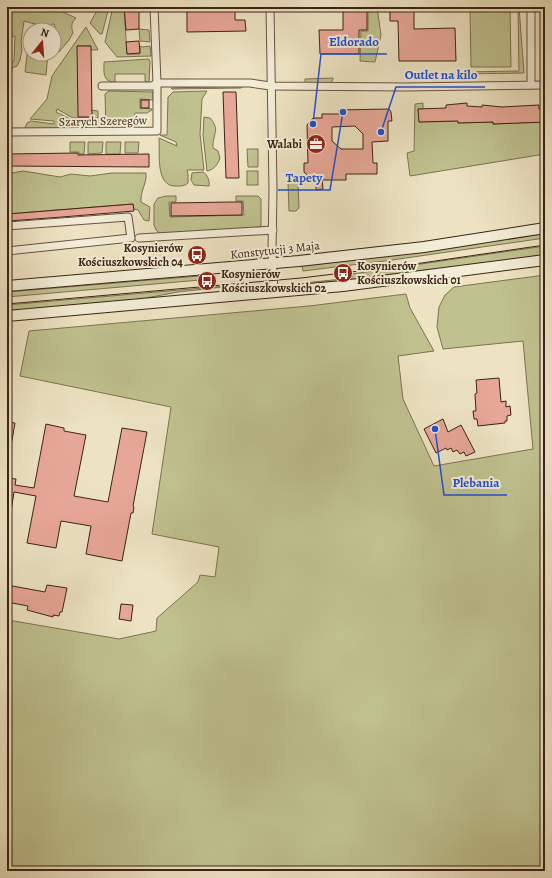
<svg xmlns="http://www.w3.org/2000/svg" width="552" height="878" viewBox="0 0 552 878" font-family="Alegreya,serif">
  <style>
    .green { fill: #bfc18f; stroke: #7e7252 }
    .building { fill: #e7a797; stroke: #3c2316; fill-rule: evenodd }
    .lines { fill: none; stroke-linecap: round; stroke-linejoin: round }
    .street-casing { stroke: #685341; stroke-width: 9 }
    .secondary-casing { stroke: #3c2316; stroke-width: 12 }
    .street { stroke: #f3edd7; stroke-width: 7 }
    .secondary { stroke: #f3edd7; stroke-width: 10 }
    .tram { stroke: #3c2316; stroke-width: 1 }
    .labels { text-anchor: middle; stroke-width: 4; stroke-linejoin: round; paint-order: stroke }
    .street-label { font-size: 12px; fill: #3c2316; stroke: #f3edd7 }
    .poi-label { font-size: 12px; font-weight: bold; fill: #3c2316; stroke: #f3edd7; text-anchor: end }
    .leader { fill: none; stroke: #1d4ed8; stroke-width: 1.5 }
    .callout-dot { fill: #1d4ed8; stroke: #f3edd7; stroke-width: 1.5 }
    .callout-label { font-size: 13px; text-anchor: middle; font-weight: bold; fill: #1d4ed8; stroke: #f3edd7; stroke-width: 4; stroke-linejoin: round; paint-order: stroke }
  </style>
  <rect width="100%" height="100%" fill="#ede3c2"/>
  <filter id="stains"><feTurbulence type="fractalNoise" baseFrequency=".005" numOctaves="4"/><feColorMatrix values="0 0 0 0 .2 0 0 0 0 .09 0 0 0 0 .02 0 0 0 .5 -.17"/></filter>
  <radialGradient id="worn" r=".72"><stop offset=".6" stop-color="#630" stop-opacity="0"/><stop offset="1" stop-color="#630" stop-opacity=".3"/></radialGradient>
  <g class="green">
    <path d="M7 7H52L76 18C71 23 71 26 73 33L69 40 59 52 56 51 54 43 53 30 55 28 54 24H52L48 29 42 30 35 24 24 21 21 42 22 50 20 60 17 66 12 68 9 99H7V67L14 61 15 36 7 37Z"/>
    <path d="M99 7H109L102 34H100L90 23Z"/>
    <path d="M113 7H124L127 54H140V46L142 47 150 46 151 56 117 57 105 42Z"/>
    <path d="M368 7H377L381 35 375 62 360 61 361 31H368Z"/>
    <path d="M518 7H519L524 73 463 74V72L519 71Z"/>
    <path d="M510 9 511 67H471L470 10Z"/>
    <path d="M86 27 98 50H91L90 46H77L91 110 98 111V118H73L57 109 56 112 74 121 100 120V129L24 130 27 123 31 121 54 124V121L30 119 47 99 52 76Z"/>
    <path d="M139 29 149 30 150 42 140 41Z"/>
    <path d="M29 38 30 39V54H48L46 75 25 72Z"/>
    <path d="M149 59 150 62 149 83 145 81V74H115V82C102 82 104 71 104 62Z"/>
    <path d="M333 78V80L330 83H305V79Z"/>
    <path d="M244 86 241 88 172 89 171 88Z"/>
    <path d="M109 91 153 92V100L140 99V108L152 109V110L147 113H135V129H106L105 94Z"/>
    <path d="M207 91 202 99 200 134 204 170H187L188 174V183C185 186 181 186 176 186 155 187 160 152 159 138L177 146 176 142 160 135H167L168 97 173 92Z"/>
    <path d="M423 103V109H418L419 122 458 121V123L493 122V124L545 122V154L410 176 407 153 414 151 415 104Z"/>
    <path d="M204 117 210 118C221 130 212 135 213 148L218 151 220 158C218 164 214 170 207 171L203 135Z"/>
    <path d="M70 142H85L84 154H79V152H70Z"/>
    <path d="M88 142H103L102 153 88 154Z"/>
    <path d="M106 142H121L120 154H106Z"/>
    <path d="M125 142H139L138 153H125Z"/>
    <path d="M247 149H258V167H248Z"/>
    <path d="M23 171 60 177 71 174 90 176 112 173H146C147 184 140 191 141 202L150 207 149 221 144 220 138 210 134 209 133 204 7 214V174Z"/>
    <rect x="247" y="171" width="11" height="14"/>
    <path d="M203 172C207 174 210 181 209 186L194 185 191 180 192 173Z"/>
    <path d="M288 182H298L299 208 296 211H289Z"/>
    <path d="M166 196H176V202H169L170 217 244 215 243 201H236V196H258L261 199V226L259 227 161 234 156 230 154 225V204L158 198Z"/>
    <path d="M545 232V238L392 260 303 271 302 266 363 259Z"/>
    <path d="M545 246V255L417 272 304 285V283L352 278V274Z"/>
    <path d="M545 275V871H7L8 620 119 639 156 631 157 618 198 582 200 575 215 577 219 547 152 534 171 407 20 376 29 331 309 306 406 294 410 308 434 351 398 356 403 399 434 466 533 449 523 341 443 349 437 327 439 307 445 295 454 287Z"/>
    <path d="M199 276 200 280 7 297V292Z"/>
    <path d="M249 284 178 292 141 299 7 311V305Z"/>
  </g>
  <g class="building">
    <path d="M124 7H139V29L126 30Z"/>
    <path d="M343 7H367V30H359V54H320L319 30H343Z"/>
    <path d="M390 7H414V29L455 28 456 61H399L398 21H390Z"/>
    <path d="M187 11H235V20H245L246 31 187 32Z"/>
    <path d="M139 41 140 53 127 54 126 42Z"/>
    <path d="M77 46H91L92 117H78Z"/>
    <path d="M223 92H236L239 178H226Z"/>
    <rect x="141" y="100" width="8" height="8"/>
    <path d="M467 103V106L482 107V105L502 107 539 105V109H545V122L493 124V122L458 123V121L419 122 418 109 446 108V105Z"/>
    <path d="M389 109 391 112 392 121H388V141L372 142 373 163H377V174H346V180H322L323 189 316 190V183L304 172V163H308L307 125 313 118H322V114H339V110ZM355 126 363 134V149H341L332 141V127Z"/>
    <path d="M78 153V155L149 154V167L7 166V154Z"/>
    <path d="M231 202H242V215L171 216V203Z"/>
    <path d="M133 204 134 211 62 217 9 221 8 214Z"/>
    <path d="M499 378 501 402 506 401V407L510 406 511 415 507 416V421H505V423L478 426 477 419H474L473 411H476L475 394 477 393 476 380Z"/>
    <path d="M443 419 448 432 461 425 475 452 466 456 464 452 460 454 457 450 453 452 451 448 447 450 446 448 436 453 424 429Z"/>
    <path d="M7 422 15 423 11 446H7Z"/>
    <path d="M46 424 64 428V431L86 435 74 496 108 502 122 428 147 432 133 506 134 507 133 513H131L122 561 86 554 91 526 61 521 56 548 27 543 36 496 14 492 11 511H7V478L16 479 15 485 34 488Z"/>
    <path d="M7 585 45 592 47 585 67 588 62 612H60L59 616 53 615V617L27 610 28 606 7 602Z"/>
    <path d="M121 604 133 605 131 621 119 619Z"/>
  </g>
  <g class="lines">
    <defs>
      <g id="street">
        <path d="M270 7 273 189 272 251 274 293"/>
        <path d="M531 8V85"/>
        <path d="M157 83H250L270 86 405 87 545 85"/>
        <path d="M102 86H152L157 83"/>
        <path d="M7 132 157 131V83L154 7"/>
        <path d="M7 226 128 217 131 238 7 251"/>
        <path d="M139 238 273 230"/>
      </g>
      <g id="secondary">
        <path d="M7 286 299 261 424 247 545 228"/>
        <path d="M7 316 343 286 545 260"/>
      </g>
    </defs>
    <use href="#street" class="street-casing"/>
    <use href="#secondary" class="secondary-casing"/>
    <use href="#street" class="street"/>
    <use href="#secondary" class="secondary"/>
    <path class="tram" d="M7 304 301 278 401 266 545 245"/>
  </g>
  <defs>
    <symbol id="office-disc" viewBox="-11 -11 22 22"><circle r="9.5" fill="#8f2418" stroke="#f3edd7"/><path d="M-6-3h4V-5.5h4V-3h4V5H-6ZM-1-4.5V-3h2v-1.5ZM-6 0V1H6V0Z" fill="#fff"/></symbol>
    <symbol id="bus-disc" viewBox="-11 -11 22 22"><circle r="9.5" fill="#8f2418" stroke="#f3edd7"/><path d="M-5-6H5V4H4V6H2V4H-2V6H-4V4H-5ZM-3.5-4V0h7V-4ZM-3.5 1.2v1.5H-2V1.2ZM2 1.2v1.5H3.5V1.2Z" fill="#fff"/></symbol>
  </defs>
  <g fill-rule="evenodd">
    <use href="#office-disc" x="305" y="133" width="22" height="22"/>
    <use href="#bus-disc" x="186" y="244" width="22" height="22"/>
    <use href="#bus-disc" x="332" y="262" width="22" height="22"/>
    <use href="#bus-disc" x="196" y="270" width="22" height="22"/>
  </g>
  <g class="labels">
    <g class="street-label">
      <text transform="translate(103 121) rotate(-1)" y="4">Szarych Szeregów</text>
      <text transform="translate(275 250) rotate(-6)" y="4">Konstytucji 3 Maja</text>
    </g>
    <g class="poi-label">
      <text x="302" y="148">Walabi</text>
      <text x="183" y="252">Kosynierów<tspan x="183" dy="14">Kościuszkowskich 04</tspan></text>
      <text x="357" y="270" text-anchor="start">Kosynierów<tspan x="357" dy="14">Kościuszkowskich 01</tspan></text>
      <text x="221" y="278" text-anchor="start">Kosynierów<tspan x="221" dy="14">Kościuszkowskich 02</tspan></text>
    </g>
  </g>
  <path class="leader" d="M313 124L321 54H387M381 132L396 87H485M343 112L330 190H278M435 429L444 495H507"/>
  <g class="callout-dot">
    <circle cx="313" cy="124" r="4"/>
    <circle cx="381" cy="132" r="4"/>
    <circle cx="343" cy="112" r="4"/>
    <circle cx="435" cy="429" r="4"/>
  </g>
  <g class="callout-label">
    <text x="354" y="46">Eldorado</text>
    <text x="441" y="79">Outlet na kilo</text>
    <text x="304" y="182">Tapety</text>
    <text x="476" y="487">Plebania</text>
  </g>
  <rect width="552" height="878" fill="none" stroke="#ede3c2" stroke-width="24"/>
  <rect x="8" y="8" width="536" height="862" fill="none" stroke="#3c2316" stroke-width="2"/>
  <rect x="12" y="12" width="528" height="854" fill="none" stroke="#3c2316"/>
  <g transform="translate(42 42) rotate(17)"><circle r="19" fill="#f3edd7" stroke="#aa9c8a"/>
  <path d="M0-3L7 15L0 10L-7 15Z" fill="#8f2418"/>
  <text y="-6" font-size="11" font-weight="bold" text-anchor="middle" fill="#3c2316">N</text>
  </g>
  <rect width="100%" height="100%" filter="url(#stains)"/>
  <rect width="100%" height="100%" fill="url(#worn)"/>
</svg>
